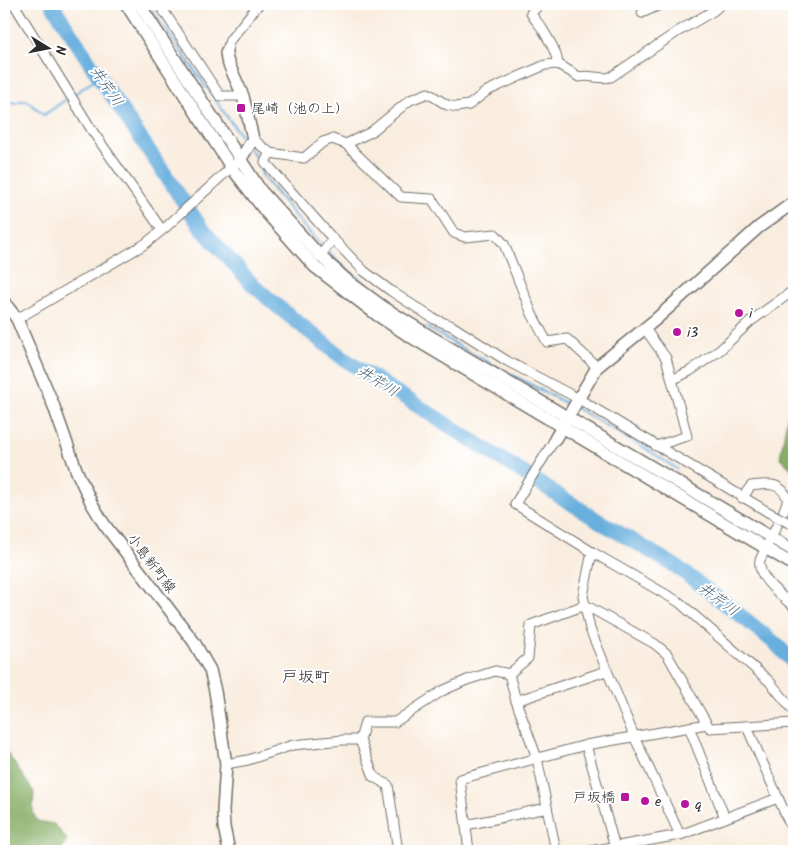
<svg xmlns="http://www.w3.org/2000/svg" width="798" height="855" viewBox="0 0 798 855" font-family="Kalam,'Klee One',sans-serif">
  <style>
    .forest { fill: #82aa61; stroke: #566a46 }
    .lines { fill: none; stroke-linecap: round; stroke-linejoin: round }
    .stream { stroke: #67afde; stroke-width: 2.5 }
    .river { stroke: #67afde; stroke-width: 15 }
    .street-casing { stroke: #736f6a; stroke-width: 11 }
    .secondary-casing { stroke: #736f6a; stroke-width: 14 }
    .street { stroke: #fff; stroke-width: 9 }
    .secondary { stroke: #fff; stroke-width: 11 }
    .street-bridge-casing { stroke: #736f6a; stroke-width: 11; stroke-linecap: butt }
    .street-bridge { stroke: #fff; stroke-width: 9 }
    .poi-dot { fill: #b5179e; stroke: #fff; stroke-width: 2 }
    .labels { text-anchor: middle; stroke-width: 4; stroke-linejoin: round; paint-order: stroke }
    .poi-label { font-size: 14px; fill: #2b2b2b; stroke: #fff; text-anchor: start }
    .street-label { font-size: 14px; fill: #2b2b2b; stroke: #fff }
    .water-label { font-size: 15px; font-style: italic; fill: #436073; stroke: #fff }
    .quarter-label { font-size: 16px; fill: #2b2b2b; stroke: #fff }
  </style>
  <rect width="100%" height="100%" fill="#fff"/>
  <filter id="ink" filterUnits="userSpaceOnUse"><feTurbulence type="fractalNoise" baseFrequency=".02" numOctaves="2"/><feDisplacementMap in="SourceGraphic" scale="10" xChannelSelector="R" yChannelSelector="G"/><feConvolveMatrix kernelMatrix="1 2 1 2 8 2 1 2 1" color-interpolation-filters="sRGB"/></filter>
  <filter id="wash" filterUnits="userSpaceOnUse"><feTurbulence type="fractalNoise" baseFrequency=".0096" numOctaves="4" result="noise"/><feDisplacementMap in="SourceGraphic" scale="20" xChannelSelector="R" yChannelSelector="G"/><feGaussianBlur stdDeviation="1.12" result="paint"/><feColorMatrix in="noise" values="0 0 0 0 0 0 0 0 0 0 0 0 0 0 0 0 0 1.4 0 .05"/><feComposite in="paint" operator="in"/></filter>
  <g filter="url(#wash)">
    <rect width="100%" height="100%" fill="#f9eddf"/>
    <g class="forest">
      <path d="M794 396V472L780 458 787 417Z"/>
      <path d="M4 748 34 792 33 812 37 821 54 824 67 839 61 851H4Z"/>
    </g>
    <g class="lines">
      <g class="stream">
        <path d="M148 4 247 145"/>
        <path d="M73 95 99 77"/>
        <path d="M4 101 14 103 26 100 44 115 68 98"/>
        <path d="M250 149 259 162 263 177 307 230 324 247"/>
        <path d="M328 251 342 265 398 310"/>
        <path d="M426 327 469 352 571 406"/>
        <path d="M576 408 640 445 677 469"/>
      </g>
      <path class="river" d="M52 4 99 77 202 229 252 284 277 306 344 359 599 521 677 567 745 619 776 644 794 663"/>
    </g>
  </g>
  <g filter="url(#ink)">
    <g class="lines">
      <defs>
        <g id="street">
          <path d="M14 4 93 132 162 230"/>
          <path d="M159 4 220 96H243"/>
          <path d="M538 6 531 13C535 21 539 23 543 30 549 40 557 52 558 64"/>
          <path d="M642 13 662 4"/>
          <path d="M226 53 230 40 259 4"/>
          <path d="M253 139 270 153 304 158 323 142 332 139 346 144 401 197 432 199 454 233 465 237 495 234 504 244 532 314 547 342 567 339 597 367"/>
          <path d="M346 144 371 132 410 100 428 93 447 105 456 107 469 105 487 91 545 65 558 64 579 77C590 74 599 80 611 77L677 32 713 11 721 4"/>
          <path d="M270 153 265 162 333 239 364 271 391 291 434 319 452 326 507 361 579 399 768 512"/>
          <path d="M320 256 333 239"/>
          <path d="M17 319 145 244 166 227 236 163"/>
          <path d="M645 329 666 358 687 436 656 446"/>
          <path d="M672 380 690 371 720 350 751 321 794 290"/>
          <path d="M555 439 515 504 592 552 679 602 769 681 794 711"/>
          <path d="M742 498 751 486C768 484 780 481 788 499L783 513 760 560C756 577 782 596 794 607"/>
          <path d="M592 552 583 596 590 629 634 736 680 835"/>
          <path d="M509 674 528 658 531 625 585 605 655 644 667 654 707 724"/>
          <path d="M509 674 516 701 537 758 556 851"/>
          <path d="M516 701 606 671"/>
          <path d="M689 727 725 818"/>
          <path d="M747 727 794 834"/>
          <path d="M586 745 615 847"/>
          <path d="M226 764 248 760 293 745 343 740H360"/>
          <path d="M466 825 547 808"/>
          <path d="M398 851 388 785 374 777 360 740 365 722H395L442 691 467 680 495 671 509 674"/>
          <path d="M469 851 460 779 586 745 707 724 710 728 794 723"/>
          <path d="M590 851 680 835 778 798"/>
        </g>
        <g id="secondary">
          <path d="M126 4 231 167 265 211 315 267 377 315 406 334 794 565"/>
          <path d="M139 4 261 191 320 256 349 282 383 307 428 335 794 551"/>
          <path d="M226 53 227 60 243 96 253 139 240 160"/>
          <path d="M4 302 17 319 53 404 77 472 92 504 104 524 194 642 210 670 215 691 226 764 223 811 224 827 229 851"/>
          <path d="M555 439 597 367 655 320 759 227 794 202"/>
        </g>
      </defs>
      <use href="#street" class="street-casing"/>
      <use href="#secondary" class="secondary-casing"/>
      <use href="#street" class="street"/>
      <use href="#secondary" class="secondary"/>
      <defs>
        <path id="street-bridge" d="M768 512 791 524"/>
      </defs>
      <use href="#street-bridge" class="street-bridge-casing"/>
      <use href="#street-bridge" class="street-bridge"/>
    </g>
  </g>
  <g class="poi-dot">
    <rect x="236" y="103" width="10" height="10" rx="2.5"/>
    <circle cx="739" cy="313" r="5"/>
    <circle cx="677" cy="332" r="5"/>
    <rect x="620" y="792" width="10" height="10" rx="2.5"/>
    <circle cx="645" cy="801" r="5"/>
    <circle cx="685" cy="804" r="5"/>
  </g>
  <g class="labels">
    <g class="poi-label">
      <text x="251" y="113">尾崎（池の上）</text>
      <text x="749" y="318">i</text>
      <text x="687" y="337">i3</text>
      <text x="615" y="802" text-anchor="end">戸坂橋</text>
      <text x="655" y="806">e</text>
      <text x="695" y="809">q</text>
    </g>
    <g class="street-label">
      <text transform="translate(152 563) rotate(53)" y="5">小島新町線</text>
    </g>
    <g class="water-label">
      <text transform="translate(107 86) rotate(56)" y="5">井芹川</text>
      <text transform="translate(378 381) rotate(32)" y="5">井芹川</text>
      <text transform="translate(719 599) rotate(37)" y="5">井芹川</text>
    </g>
    <g class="quarter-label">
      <text x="306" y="682">戸坂町</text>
    </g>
  </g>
  <rect width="798" height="855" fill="none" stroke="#fff" stroke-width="20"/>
  <g transform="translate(48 48) rotate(100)" stroke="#ffffff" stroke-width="4" paint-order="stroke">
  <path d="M0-4L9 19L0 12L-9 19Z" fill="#2b2b2b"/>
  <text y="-8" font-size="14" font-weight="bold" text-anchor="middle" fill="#2b2b2b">N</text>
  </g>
</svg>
